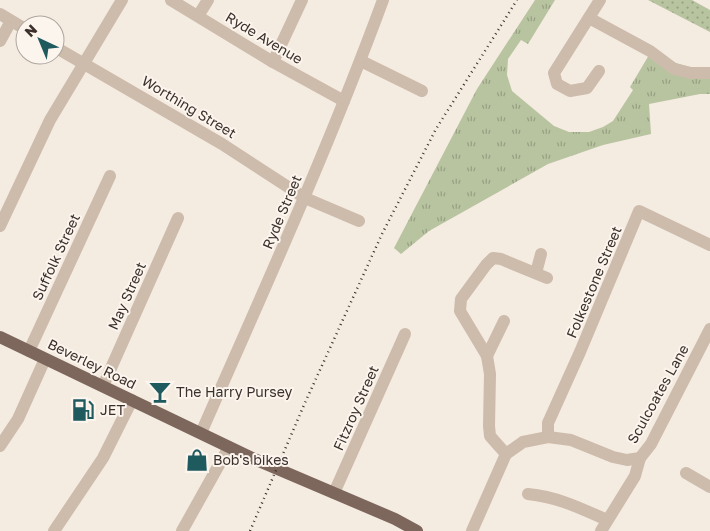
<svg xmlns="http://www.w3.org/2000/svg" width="710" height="531" viewBox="0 0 710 531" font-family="'Golos Text',sans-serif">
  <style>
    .grass { fill: url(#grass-dots) }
    .park { fill: url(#park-tufts) }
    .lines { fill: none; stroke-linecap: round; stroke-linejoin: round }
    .minor { stroke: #cdbbac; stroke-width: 12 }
    .major { stroke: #7d675c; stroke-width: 12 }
    .rail { stroke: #3b302b; stroke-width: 2.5; stroke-dasharray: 1 4; stroke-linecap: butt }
    .labels { text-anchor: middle; stroke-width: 4; stroke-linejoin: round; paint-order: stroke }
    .street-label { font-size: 14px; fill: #3b302b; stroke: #fbf5ee }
    .poi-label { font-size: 14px; fill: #3b302b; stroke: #fbf5ee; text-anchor: start }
  </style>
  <defs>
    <pattern id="grass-dots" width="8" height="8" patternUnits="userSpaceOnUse" patternTransform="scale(1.25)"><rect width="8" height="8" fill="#b8c4a0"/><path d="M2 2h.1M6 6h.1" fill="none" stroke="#97a083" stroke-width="1.8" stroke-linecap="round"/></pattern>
    <pattern id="park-tufts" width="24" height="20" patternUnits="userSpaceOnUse" patternTransform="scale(1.25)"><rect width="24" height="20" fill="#b8c4a0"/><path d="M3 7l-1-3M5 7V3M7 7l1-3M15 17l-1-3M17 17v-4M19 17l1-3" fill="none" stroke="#97a083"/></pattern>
  </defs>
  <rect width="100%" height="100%" fill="#f4ebe1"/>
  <path class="grass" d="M648 0H692L710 10V32Z"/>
  <path class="park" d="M535 0H555L528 44 521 40 508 59 507 75 512 91 554 126 569 132H589L603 127 613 121 633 90 630 87 649 55 710 73V94H700L649 104 651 134 603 145 548 164 429 231 401 254 394 248 477 89Z"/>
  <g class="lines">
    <g class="minor">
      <path d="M171 0 273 62 344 101"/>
      <path d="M0 14 25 29"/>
      <path d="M198 16 208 0"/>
      <path d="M589 18 650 51 674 69 691 73H710"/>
      <path d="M0 41 11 21"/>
      <path d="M55 47 222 144 305 198 359 221"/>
      <path d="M361 61 422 91"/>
      <path d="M273 62 302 0"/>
      <path d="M599 71 587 88 570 91 557 84 554 73 600 0"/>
      <path d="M0 226 50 120 122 0"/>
      <path d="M536 273 541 254"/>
      <path d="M29 351 110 176"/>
      <path d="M487 356 504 321"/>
      <path d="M103 386 178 218"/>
      <path d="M201 433C264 290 329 147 383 0"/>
      <path d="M548 437V423L580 352 639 211 710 245"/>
      <path d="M0 446 18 419 45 359"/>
      <path d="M506 454 490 436 489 426 490 374 487 356 460 311 461 299 486 265 493 258 501 259 547 278"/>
      <path d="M686 473 710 487"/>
      <path d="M334 493 405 334"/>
      <path d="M528 494C558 497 580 508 607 520"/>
      <path d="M54 531 103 458 132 400"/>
      <path d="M182 531 229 447"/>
      <path d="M472 531 506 454 523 442 548 437 571 440 613 457 627 460 640 458 651 444 710 329"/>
      <path d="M601 531 635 476 640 458"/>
    </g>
    <path class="major" d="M0 337 252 458 395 519 417 531"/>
    <path class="rail" d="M250 531 304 405 382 234 436 129 517 0"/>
  </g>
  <defs>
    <symbol id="bar-bare" viewBox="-9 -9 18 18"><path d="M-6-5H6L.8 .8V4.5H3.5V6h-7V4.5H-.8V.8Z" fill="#1f5a5e" stroke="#fbf5ee" stroke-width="2.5" paint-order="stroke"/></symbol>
    <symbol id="fuel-bare" viewBox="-9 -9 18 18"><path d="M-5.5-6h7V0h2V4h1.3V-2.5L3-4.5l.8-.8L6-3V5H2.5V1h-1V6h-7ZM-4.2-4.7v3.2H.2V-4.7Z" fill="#1f5a5e" stroke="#fbf5ee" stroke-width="2.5" paint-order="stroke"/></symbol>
    <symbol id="shop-bare" viewBox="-9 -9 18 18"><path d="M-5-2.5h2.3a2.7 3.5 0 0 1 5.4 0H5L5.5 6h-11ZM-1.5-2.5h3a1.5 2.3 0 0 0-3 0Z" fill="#1f5a5e" stroke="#fbf5ee" stroke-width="2.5" paint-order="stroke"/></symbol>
  </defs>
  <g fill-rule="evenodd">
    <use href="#bar-bare" x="144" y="376" width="32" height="32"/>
    <use href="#fuel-bare" x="67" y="394" width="32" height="32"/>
    <use href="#shop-bare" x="181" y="444" width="32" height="32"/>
  </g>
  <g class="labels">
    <g class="street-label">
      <text transform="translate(264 38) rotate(31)" y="5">Ryde Avenue</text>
      <text transform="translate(189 107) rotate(31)" y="5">Worthing Street</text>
      <text transform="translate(282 212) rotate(-67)" y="5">Ryde Street</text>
      <text transform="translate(56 257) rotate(-65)" y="5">Suffolk Street</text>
      <text transform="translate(594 282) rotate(-67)" y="5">Folkestone Street</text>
      <text transform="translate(127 296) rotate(-66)" y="5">May Street</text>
      <text transform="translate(92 364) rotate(26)" y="5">Beverley Road</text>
      <text transform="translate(658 394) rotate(-61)" y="5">Sculcoates Lane</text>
      <text transform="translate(356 408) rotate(-66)" y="5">Fitzroy Street</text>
    </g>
    <g class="poi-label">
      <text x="176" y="397">The Harry Pursey</text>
      <text x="100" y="415">JET</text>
      <text x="213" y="465">Bob's bikes</text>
    </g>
  </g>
  <g transform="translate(40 40) rotate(316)"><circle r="24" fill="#fbf5ee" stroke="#aea6a0"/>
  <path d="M0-4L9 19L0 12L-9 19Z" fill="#1f5a5e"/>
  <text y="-8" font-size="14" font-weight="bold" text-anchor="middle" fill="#3b302b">N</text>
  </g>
</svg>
